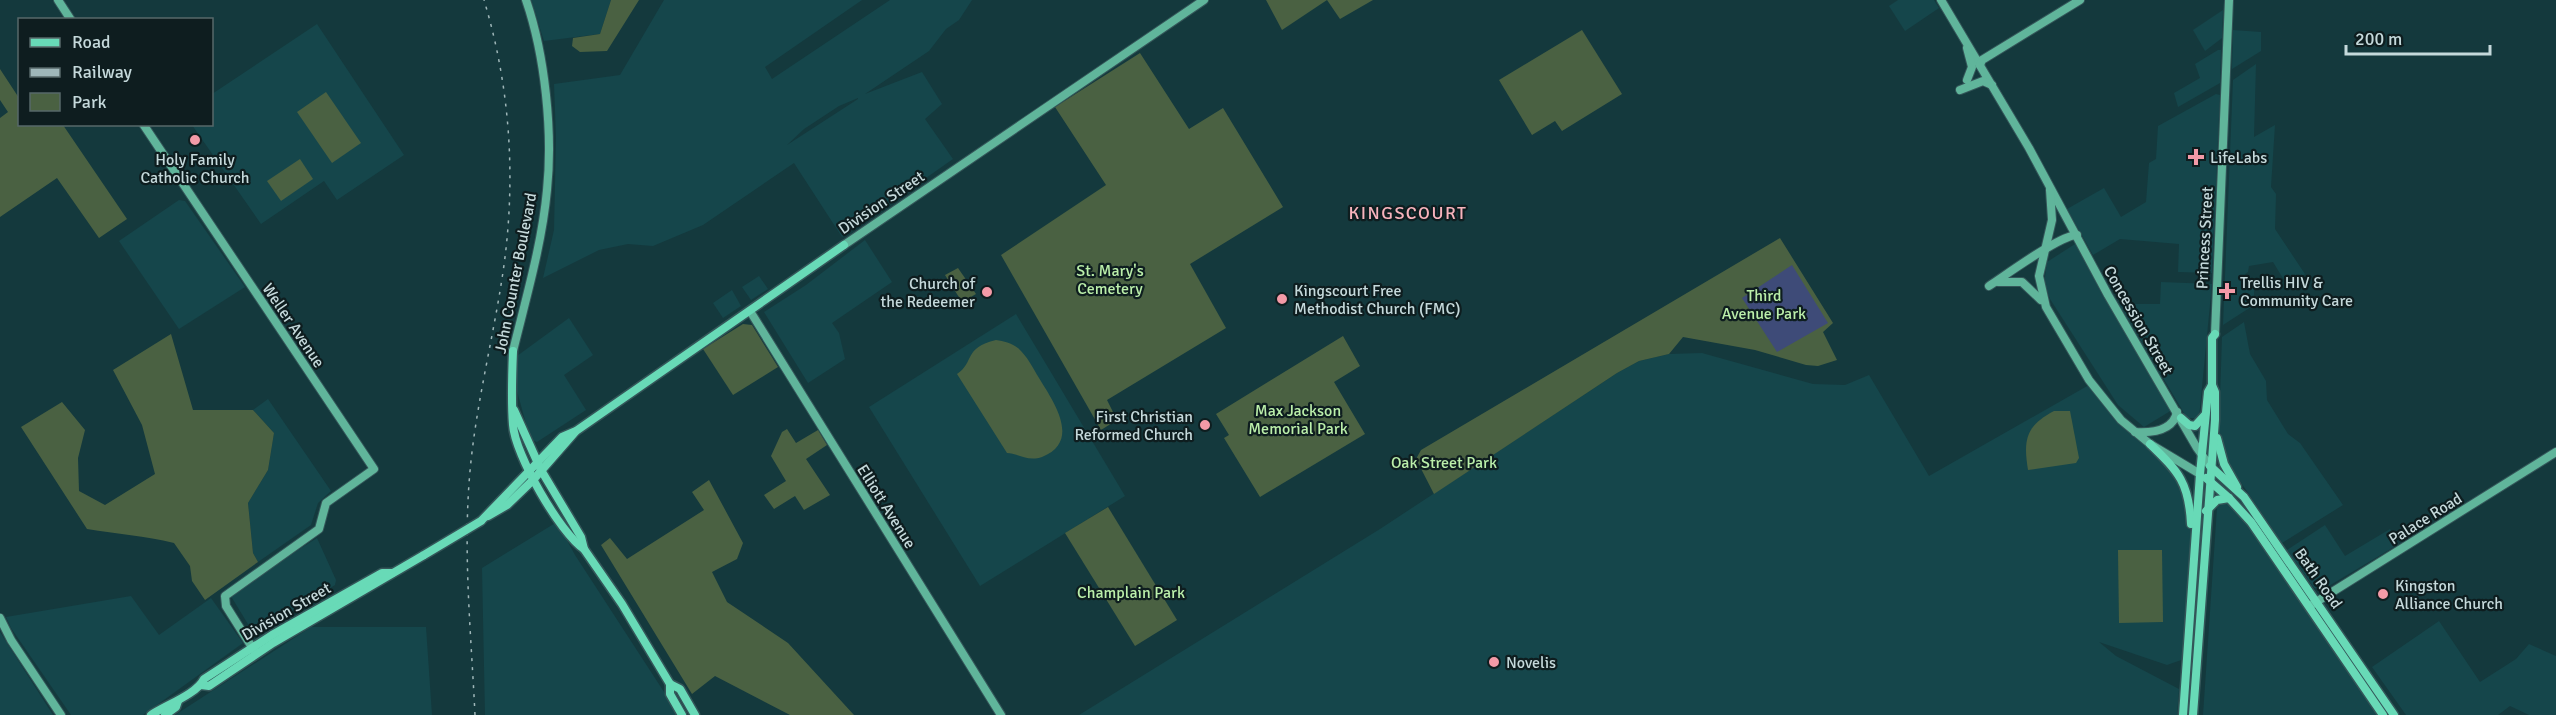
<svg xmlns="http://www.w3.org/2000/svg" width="2556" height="715" viewBox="0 0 2556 715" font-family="Signika,sans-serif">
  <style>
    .built { fill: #15464b; fill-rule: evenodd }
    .green { fill: #4a6142 }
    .water { fill: #3e4b78 }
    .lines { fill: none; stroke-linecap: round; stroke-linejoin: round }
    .secondary-casing { stroke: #345659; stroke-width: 10 }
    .primary-casing { stroke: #345659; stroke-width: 11 }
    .secondary { stroke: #60b59b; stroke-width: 8 }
    .primary { stroke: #68dab7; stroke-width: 8 }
    .rail { stroke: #9fb7b9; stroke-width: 1.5; stroke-dasharray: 3 6; stroke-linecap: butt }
    .primary-bridge-casing { stroke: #345659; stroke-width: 11; stroke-linecap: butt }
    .primary-bridge { stroke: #68dab7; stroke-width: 8 }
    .poi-dot { fill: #f39aa7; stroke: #0e1d1f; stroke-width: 2 }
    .labels { text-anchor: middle; stroke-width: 4.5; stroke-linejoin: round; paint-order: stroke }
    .poi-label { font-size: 16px; fill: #c5d9db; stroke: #0e1d1f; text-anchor: start }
    .street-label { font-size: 16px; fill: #c5d9db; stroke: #0e1d1f }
    .park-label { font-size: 16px; fill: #bbefaa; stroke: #0e1d1f }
    .neighbourhood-label { font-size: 18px; letter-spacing: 1.5px; fill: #f7b3bc; stroke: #0e1d1f }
  </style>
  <rect width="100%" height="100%" fill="#14393d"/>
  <g class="built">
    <path d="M531 0H611L600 34 544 41Z"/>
    <path d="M664 0H862L765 67 772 79 890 0H972L959 20 946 29 929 51 865 94 922 72 942 104 925 119 953 159 842 237 794 163 703 225 653 246 628 244 599 250 543 278 554 230 556 138 554 84 620 75ZM858 98V99L787 145 804 129 839 106Z"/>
    <path d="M1898 0H1934L1939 8 1905 31 1889 6Z"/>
    <path d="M2223 10 2222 38 2205 51 2193 30Z"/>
    <path d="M317 24 404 155 337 200 324 181 261 224 192 125 212 124V94Z"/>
    <path d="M2233 30 2261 32V51L2232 69Z"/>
    <path d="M2218 50H2221L2220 83 2178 107 2174 93 2200 78 2195 64Z"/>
    <path d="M2256 64 2254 137 2275 125 2271 187 2276 194 2275 229 2305 274 2287 285 2273 262 2249 266 2248 272 2245 274 2254 290V305L2223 325 2233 80Z"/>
    <path d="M2216 94 2220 95 2212 273 2178 272 2179 244 2120 239 2093 255 2067 209 2104 188 2121 217 2146 202 2149 163 2156 159 2158 126Z"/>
    <path d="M179 200 185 201 245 287 179 329 119 241Z"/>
    <path d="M865 240 892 282 832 323 839 333 845 359 808 383 764 312 806 285Z"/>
    <path d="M2075 244 2172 410 2144 427 2118 405 2050 299 2044 284 2047 262Z"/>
    <path d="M759 276 768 289 751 300 742 287Z"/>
    <path d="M2161 282 2212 284 2199 418H2187L2119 304H2160Z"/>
    <path d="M732 290 741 306 723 318 713 303Z"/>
    <path d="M1016 314 1125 496 980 586 869 407Z"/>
    <path d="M569 318 593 355 564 375 586 410 537 442 532 440 528 431 517 391V356Z"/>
    <path d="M2244 322 2250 354 2266 381 2267 400 2288 434 2300 443 2343 505 2282 543 2225 459 2219 428 2222 337Z"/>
    <path d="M1702 353 1813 384 1845 385 1869 375 1929 476 2089 385 2160 454 2183 482 2191 524 2187 658 2167 665 2099 642 2116 656 2179 689 2177 715H1079L1380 529 1617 373 1639 361 1669 354Z"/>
    <path d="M268 399 331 491 318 503 311 525 258 562 253 553 248 503 268 470 274 433 253 410Z"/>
    <path d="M2226 500 2248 521 2380 715H2203L2217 508Z"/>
    <path d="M557 522 575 555 679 715H485L482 568Z"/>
    <path d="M2325 525 2345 556 2390 529 2399 544 2322 590 2314 588 2287 550Z"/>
    <path d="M317 538 336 580 335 585 254 634 229 593Z"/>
    <path d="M131 596 159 635 211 598 243 643 143 715H71L11 628 6 617Z"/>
    <path d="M2439 621 2480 682 2516 659 2529 644 2556 656V715H2529L2510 706 2498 715H2406L2372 667Z"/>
    <path d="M311 627H426L432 715H175Z"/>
    <path d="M0 632 53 715H0Z"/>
  </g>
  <g class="green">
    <path d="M611 0H639L607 51 580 52 572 46 573 38 600 34Z"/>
    <path d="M1266 0H1327L1282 30Z"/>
    <path d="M1327 0H1373L1340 19Z"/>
    <path d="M1582 30 1622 94 1562 131 1555 121 1532 135 1499 80Z"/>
    <path d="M1140 53 1189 129 1223 108 1283 207 1190 264 1226 328 1107 400 1117 420 1101 430 1001 255 1106 185 1055 107Z"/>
    <path d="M0 69 19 98 20 124 63 125 127 219 99 238 57 178 0 217V118L8 112 0 100Z"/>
    <path d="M326 92 361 143 332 163 297 112Z"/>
    <path d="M300 159 313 179 281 201 267 181Z"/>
    <path d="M1780 238 1833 323 1823 332 1837 360 1818 366 1806 365 1755 350 1683 337 1669 354 1639 361 1617 373 1434 494 1416 459 1421 450Z"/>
    <path d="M958 268 976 294 962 302 945 275Z"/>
    <path d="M743 324 752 325 778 367 733 395 703 349Z"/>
    <path d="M171 334 193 410H253L274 433 268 470 248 503 253 553 258 562 205 600 192 581 190 566 174 543C145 536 117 534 87 529L21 427 62 402 85 430 78 458 79 491 105 505 155 474 142 425 113 370Z"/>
    <path d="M1343 336 1360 366 1334 382 1365 434 1260 497 1224 438 1229 435 1216 414Z"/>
    <path d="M996 340C1004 341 1011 343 1018 348 1027 356 1033 368 1039 378 1053 401 1082 441 1042 457 1027 462 1018 453 1007 453L957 374C975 362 963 348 996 340Z"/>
    <path d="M2054 411H2070L2079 458 2076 463 2028 470C2023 439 2026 426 2054 411Z"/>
    <path d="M787 429 796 443 818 430 827 445 806 459 830 495 804 510 795 496 774 509 764 495 786 481 771 456 782 432Z"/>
    <path d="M709 480 743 543 737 559 712 572 727 602 788 643 854 715H790L715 676 692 694 601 545 610 538 627 559 704 510 692 492Z"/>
    <path d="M1108 507 1177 620 1135 646 1065 533Z"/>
    <path d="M2118 550H2162L2163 622 2119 623Z"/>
  </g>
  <path class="water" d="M1792 265 1828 323 1777 352 1742 298Z"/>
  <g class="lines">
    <defs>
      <g id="secondary">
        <path d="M58 0 71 20"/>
        <path d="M1941 0 2029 148 2108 295 2197 448 2210 466"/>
        <path d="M1980 65 1982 60 2080 0"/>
        <path d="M1967 80 1972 67 1967 48"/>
        <path d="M1960 90 1983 81 1992 85"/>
        <path d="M143 124 374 469 326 503 319 529 225 596 226 606 255 652"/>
        <path d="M2050 190 2052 220 2039 276 2046 307 2089 380 2121 420 2150 444 2200 474"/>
        <path d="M844 245 1204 0"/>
        <path d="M1998 282H2022L2041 300"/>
        <path d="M1989 286C2006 275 2060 235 2077 235"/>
        <path d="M750 311 1001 715"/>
        <path d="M2215 334 2229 0"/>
        <path d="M513 351C526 298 542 244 547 190 553 132 545 55 526 0"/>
        <path d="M2135 432C2152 433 2173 431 2177 412"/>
        <path d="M2313 604 2556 452"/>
        <path d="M0 618 11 640 61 715"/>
      </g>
      <g id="primary">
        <path d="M513 351C512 375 511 401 513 425 515 455 560 533 584 549"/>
        <path d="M514 410 541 470 581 537 584 549 622 604 670 684 680 689 695 715"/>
        <path d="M2181 418 2189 425 2195 426 2205 415"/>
        <path d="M2217 438 2224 464 2237 487"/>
        <path d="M2150 444C2179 472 2189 483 2191 524"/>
        <path d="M2210 466 2244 497 2394 715"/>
        <path d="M2206 478 2229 498 2251 522 2383 715"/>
        <path d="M2206 511 2217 500 2229 498"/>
        <path d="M488 516 507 505 533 480 575 432"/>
        <path d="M481 521 562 437 576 431 844 245"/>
        <path d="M670 684V694L682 715"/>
        <path d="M201 685 209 686 273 643 424 555"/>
        <path d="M151 715C166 705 197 694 204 679L272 635 382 573H392"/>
        <path d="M165 715 176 707 178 701"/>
        <path d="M2183 715 2200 474 2208 392 2212 385V338L2215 334"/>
        <path d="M2193 715 2215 420V392L2212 385"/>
      </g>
    </defs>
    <use href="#secondary" class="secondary-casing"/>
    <use href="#primary" class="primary-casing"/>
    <use href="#secondary" class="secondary"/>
    <use href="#primary" class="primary"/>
    <path class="rail" d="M475 715C471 631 462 545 471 461 478 395 495 330 504 265 516 176 510 86 484 0"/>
    <defs>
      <path id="primary-bridge" d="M424 555 481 521"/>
    </defs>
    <use href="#primary-bridge" class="primary-bridge-casing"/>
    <use href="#primary-bridge" class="primary-bridge"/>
  </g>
  <g class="poi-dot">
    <circle cx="195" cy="140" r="6"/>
    <path d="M2193 148h6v6h6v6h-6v6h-6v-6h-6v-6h6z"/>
    <path d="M2224 282h6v6h6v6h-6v6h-6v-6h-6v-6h6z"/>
    <circle cx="987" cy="292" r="6"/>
    <circle cx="1282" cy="299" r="6"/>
    <circle cx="1205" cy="425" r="6"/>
    <circle cx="2383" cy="594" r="6"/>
    <circle cx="1494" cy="662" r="6"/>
  </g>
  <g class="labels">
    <g class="poi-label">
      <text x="2210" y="163">LifeLabs</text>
      <text x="195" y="165" text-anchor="middle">Holy Family<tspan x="195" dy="18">Catholic Church</tspan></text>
      <text x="2240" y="288">Trellis HIV &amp;<tspan x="2240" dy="18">Community Care</tspan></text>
      <text x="975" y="289" text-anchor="end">Church of<tspan x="975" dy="18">the Redeemer</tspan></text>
      <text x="1294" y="296">Kingscourt Free<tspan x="1294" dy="18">Methodist Church (FMC)</tspan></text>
      <text x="1193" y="422" text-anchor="end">First Christian<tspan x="1193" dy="18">Reformed Church</tspan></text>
      <text x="2395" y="591">Kingston<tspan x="2395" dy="18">Alliance Church</tspan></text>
      <text x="1506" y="668">Novelis</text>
    </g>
    <g class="street-label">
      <text transform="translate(881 202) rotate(-34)" y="6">Division Street</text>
      <text transform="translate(2204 238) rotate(-87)" y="6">Princess Street</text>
      <text transform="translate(515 273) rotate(-79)" y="6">John Counter Boulevard</text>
      <text transform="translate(2139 320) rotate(60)" y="6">Concession Street</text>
      <text transform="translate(294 325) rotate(56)" y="6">Weller Avenue</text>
      <text transform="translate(887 506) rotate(58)" y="6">Elliott Avenue</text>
      <text transform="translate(2425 518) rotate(-32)" y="6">Palace Road</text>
      <text transform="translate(2319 578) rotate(55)" y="6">Bath Road</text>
      <text transform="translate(286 611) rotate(-30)" y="6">Division Street</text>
    </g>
    <g class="park-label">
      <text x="1110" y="276">St. Mary's<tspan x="1110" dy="18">Cemetery</tspan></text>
      <text x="1764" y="301">Third<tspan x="1764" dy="18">Avenue Park</tspan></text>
      <text x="1298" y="416">Max Jackson<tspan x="1298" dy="18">Memorial Park</tspan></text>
      <text x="1444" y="468">Oak Street Park</text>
      <text x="1131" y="598">Champlain Park</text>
    </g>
    <g class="neighbourhood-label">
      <text x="1408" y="219">KINGSCOURT</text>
    </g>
  </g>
  <rect x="18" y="18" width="195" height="108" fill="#0e1d1f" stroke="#57686a" stroke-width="1.5"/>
  <rect x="30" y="38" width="30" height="9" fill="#68dab7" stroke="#57686a" stroke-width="1.5"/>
  <text x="72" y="48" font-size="18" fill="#c5d9db">Road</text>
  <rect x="30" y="68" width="30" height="9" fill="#9fb7b9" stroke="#57686a" stroke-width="1.5"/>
  <text x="72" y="78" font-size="18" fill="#c5d9db">Railway</text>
  <rect x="30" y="93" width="30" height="18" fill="#4a6142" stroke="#57686a" stroke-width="1.5"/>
  <text x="72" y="108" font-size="18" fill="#c5d9db">Park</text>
  <path d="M2346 45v9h144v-9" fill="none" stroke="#c5d9db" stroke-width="3"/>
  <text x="2355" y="45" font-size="18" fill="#c5d9db" stroke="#0e1d1f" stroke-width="4.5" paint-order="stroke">200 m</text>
</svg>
